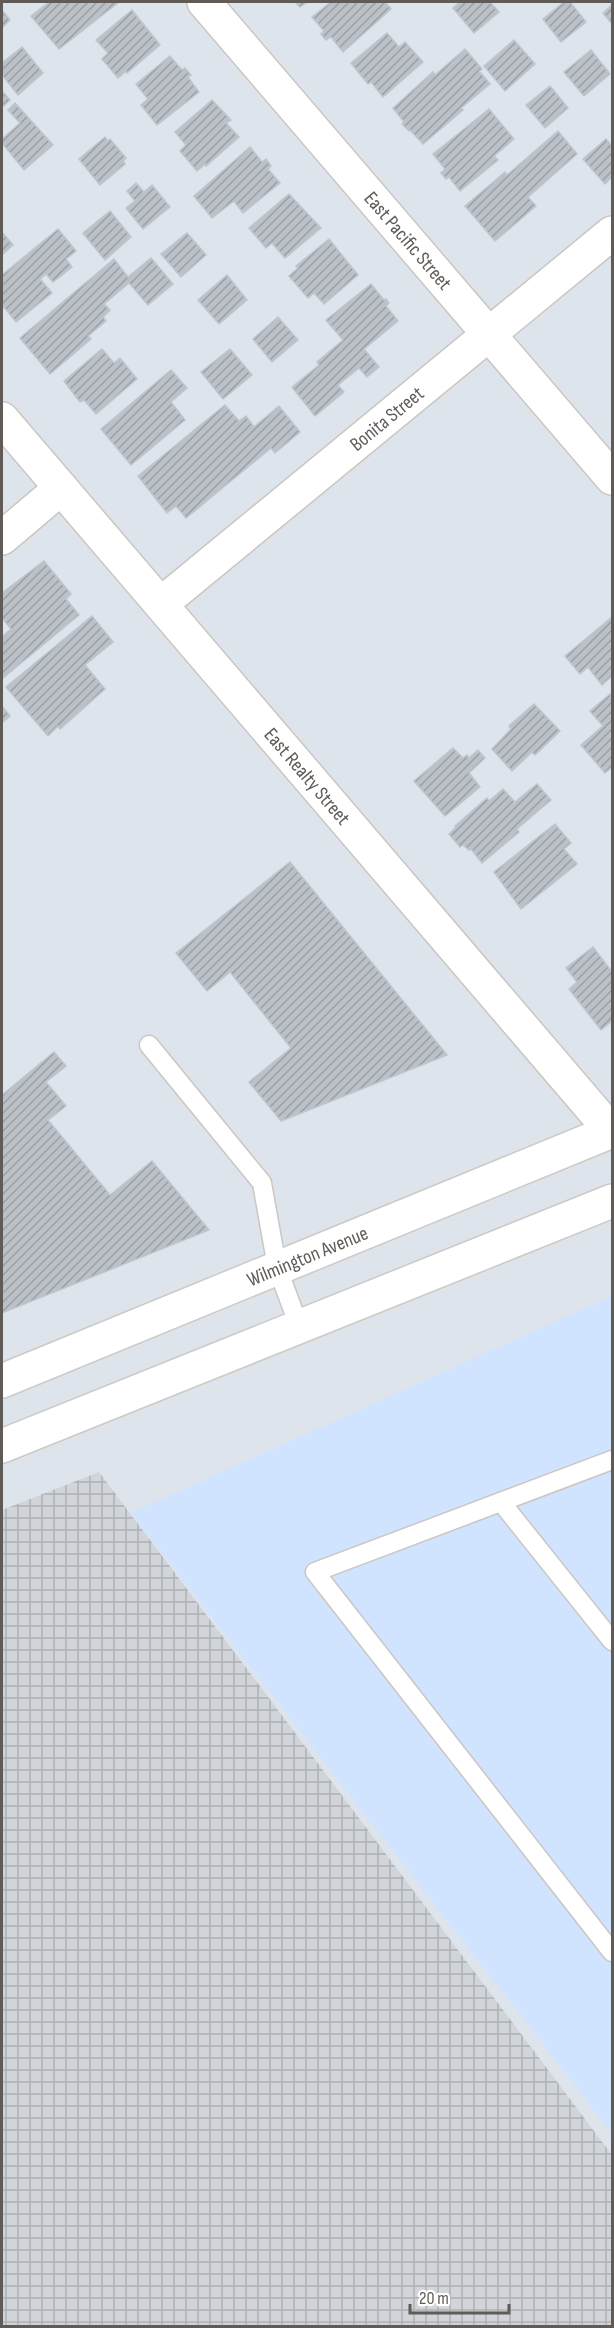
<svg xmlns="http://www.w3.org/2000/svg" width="614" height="2328" viewBox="0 0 614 2328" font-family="'Sofia Sans Condensed',sans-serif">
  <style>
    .commercial { fill: #d0e3ff }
    .industrial { fill: url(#industrial-grid) }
    .building { fill: url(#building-hatch); stroke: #bcc6d1; stroke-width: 1.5 }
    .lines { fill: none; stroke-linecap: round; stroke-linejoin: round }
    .service-casing { stroke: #cbc6c2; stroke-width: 21 }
    .minor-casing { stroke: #cbc6c2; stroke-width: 36 }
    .secondary-casing { stroke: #cfc9c4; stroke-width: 36 }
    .service { stroke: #fff; stroke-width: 18 }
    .minor { stroke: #fff; stroke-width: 33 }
    .secondary { stroke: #fff; stroke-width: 33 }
    .labels { text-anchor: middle; stroke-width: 5; stroke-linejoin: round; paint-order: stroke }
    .street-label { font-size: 20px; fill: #615b57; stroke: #fff }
  </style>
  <defs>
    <pattern id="industrial-grid" width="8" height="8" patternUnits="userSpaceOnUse" patternTransform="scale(1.5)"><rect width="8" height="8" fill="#d1d5da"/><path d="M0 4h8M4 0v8" fill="none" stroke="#adb0b4"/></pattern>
    <pattern id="building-hatch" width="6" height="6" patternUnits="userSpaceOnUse" patternTransform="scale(1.5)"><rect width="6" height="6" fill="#bbc1c6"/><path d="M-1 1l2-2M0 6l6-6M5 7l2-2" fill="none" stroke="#9ba0a4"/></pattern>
  </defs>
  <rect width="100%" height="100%" fill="#dee4ec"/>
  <path class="commercial" d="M612 1296V2133L131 1513Z"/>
  <path class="industrial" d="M99 1472 612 2155V2326H2V1510Z"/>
  <g class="building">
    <path d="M49 2H119L59 49 31 16Z"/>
    <path d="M295 2H307L300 7Z"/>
    <path d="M331 2H385L391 9 343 52 331 37 326 40 321 34 324 31 312 17Z"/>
    <path d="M460 2H490L499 12 474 33 453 8Z"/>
    <path d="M564 2H570L586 22 561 42 543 19Z"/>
    <path d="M612 5V24L603 13Z"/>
    <path d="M2 10 10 20 2 28Z"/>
    <path d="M132 10 160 45 127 73 126 71 118 78 102 59 108 53 96 40Z"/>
    <path d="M387 33 399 47 405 42 423 62 383 97 371 82 368 84 351 63Z"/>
    <path d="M514 40 535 64 505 91 484 66Z"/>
    <path d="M22 47 43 73 18 95 2 75V63Z"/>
    <path d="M465 49 482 69 479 71 490 84 461 108 463 110 423 144 410 130 409 131 402 124 404 122 393 108 433 72 435 75Z"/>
    <path d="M591 50 610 74 584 96 564 72Z"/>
    <path d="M170 56 182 70 185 68 191 75 188 77 199 92 157 125 141 105 148 99 136 84Z"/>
    <path d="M550 86 568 108 545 128 526 105Z"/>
    <path d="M2 91 10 100 2 107Z"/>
    <path d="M212 100 231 120 226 123 239 137 206 166 205 164 197 171 180 151 186 145 175 132Z"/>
    <path d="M15 103 53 145 24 170 2 143V139L20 123 8 110Z"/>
    <path d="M489 109 514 139 494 156 498 160 460 191 449 177 446 179 441 173 445 169 433 154Z"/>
    <path d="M558 131 577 154 528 197 536 206 495 241 465 206 505 172 507 175Z"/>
    <path d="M105 137 108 141 110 139 126 158 123 161 125 164 100 185 79 159Z"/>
    <path d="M606 139 612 146V177L605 184 583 159Z"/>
    <path d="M250 147 262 162 266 159 271 166 268 169 280 183 243 213 234 201 212 218 194 196Z"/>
    <path d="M136 183 144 192 152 185 170 207 143 229 126 208 135 201 127 191Z"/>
    <path d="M289 194 321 228 285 258 272 243 266 248 249 228Z"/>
    <path d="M110 211 131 237 105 260 83 233Z"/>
    <path d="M58 229 76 251 66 259 72 267 53 282 46 274 40 279 52 293 16 322 4 307 2 309V275Z"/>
    <path d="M2 232 13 245 2 255Z"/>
    <path d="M187 233 206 255 181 277 161 254Z"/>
    <path d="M329 239 358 275 324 304 314 293 308 298 289 276 298 268 296 266Z"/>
    <path d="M151 258 173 284 148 305 129 283 104 304 110 310 103 317 106 321 88 336 91 339 50 374 20 338 114 259 128 277Z"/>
    <path d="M227 275 247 300 219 324 198 300Z"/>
    <path d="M371 284 384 300 386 299 389 303 386 306 398 321 364 349 379 367 367 377 359 368 338 385 344 392 315 416 292 387 319 365 317 362 343 340 326 320Z"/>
    <path d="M278 317 298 340 272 362 253 339Z"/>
    <path d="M102 349 114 363 120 358 137 379 96 414 84 400 80 402 64 381Z"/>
    <path d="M230 349 252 375 223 399 201 372Z"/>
    <path d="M171 370 187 388 171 402 185 420 131 465 101 429Z"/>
    <path d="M225 405 239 421 246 416 254 427 279 406 300 432 275 453 271 448 186 518 176 506 167 513 138 476Z"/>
    <path d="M44 561 71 594 66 599 79 615 2 679V637L11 629 2 618V593Z"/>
    <path d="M92 616 113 642 85 665 105 689 60 729 58 726 48 736 6 687Z"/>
    <path d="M612 617V676L602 685 588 667 580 674 565 656Z"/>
    <path d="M610 694 612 697V767L605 773 581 745 603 726 590 711Z"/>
    <path d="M534 704 560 731 535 755 532 752 512 771 492 749 511 729 509 726Z"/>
    <path d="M2 706 10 716 2 723Z"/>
    <path d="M453 748 463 758 467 755 469 758 478 750 485 758 469 773 480 787 445 816 414 781Z"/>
    <path d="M537 784 551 800 517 829 519 832 482 863 471 849 469 850 463 845 460 847 449 834 456 827 455 826 487 798 489 801 503 789 515 802Z"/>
    <path d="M555 824 571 843 564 849 577 864 521 909 494 872Z"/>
    <path d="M290 862 447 1055 281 1121 249 1082 291 1048 230 972 207 991 176 953Z"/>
    <path d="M593 947 612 972V1021L601 1030 569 989 577 982 566 968Z"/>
    <path d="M54 1052 66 1066 46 1082 66 1106 48 1120 110 1195 152 1161 209 1230 2 1313V1095Z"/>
  </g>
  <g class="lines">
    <defs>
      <g id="service">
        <path d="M149 1045 262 1183 277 1267 299 1326"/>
        <path d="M612 1460 315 1572 612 1952"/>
        <path d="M501 1502 612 1641"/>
      </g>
      <g id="minor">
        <path id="s1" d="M204 2 612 478"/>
        <path id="s2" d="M2 419 612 1132"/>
        <path d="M2 538 61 488"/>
        <path id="s3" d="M161 604 612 233"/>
      </g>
      <g id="secondary">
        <path id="s4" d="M2 1381 612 1131"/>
        <path d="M2 1446 612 1201"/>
      </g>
    </defs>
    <use href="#service" class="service-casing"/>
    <use href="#minor" class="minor-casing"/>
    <use href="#secondary" class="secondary-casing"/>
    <use href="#service" class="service"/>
    <use href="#minor" class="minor"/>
    <use href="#secondary" class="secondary"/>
  </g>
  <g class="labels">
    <g class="street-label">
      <text dy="7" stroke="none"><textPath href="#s1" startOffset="314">East Pacific Street</textPath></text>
      <text dy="7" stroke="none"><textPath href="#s3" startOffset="292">Bonita Street</textPath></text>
      <text dy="7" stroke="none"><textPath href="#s2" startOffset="470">East Realty Street</textPath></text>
      <text dy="7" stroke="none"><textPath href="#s4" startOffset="330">Wilmington Avenue</textPath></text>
    </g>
  </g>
  <rect width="614" height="2328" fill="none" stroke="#615b57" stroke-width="6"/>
  <path d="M410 2304v9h99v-9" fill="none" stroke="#615b57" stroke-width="3"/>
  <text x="419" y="2304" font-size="18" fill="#615b57" stroke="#ffffff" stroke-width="4.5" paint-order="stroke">20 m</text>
</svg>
